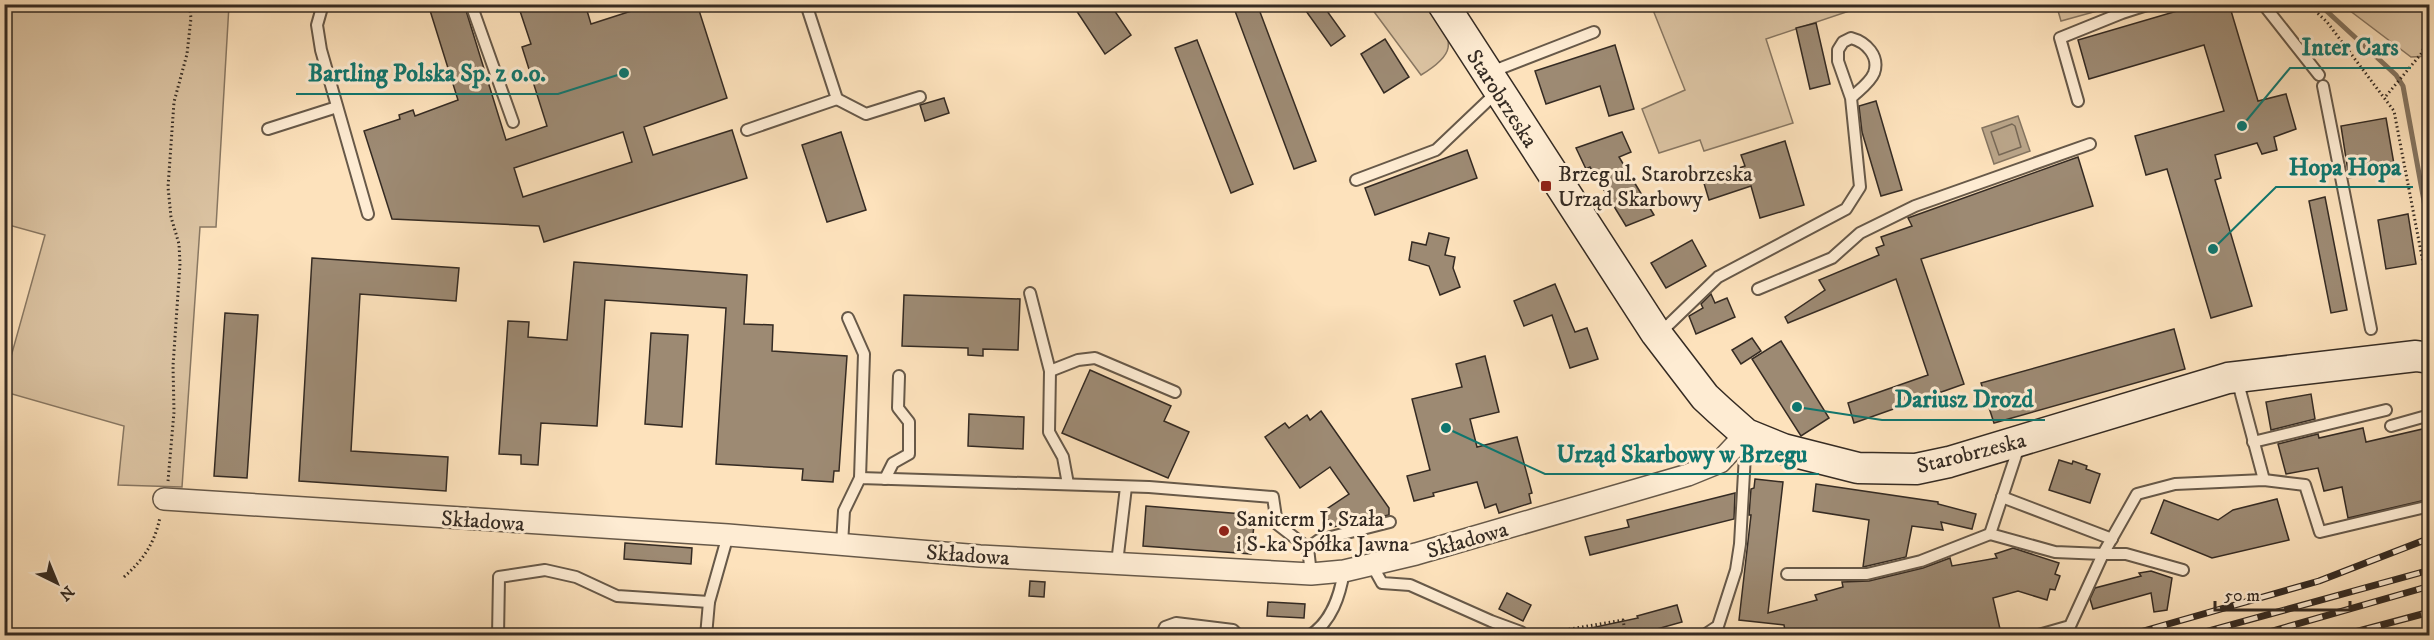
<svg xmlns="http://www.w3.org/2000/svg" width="2434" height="640" viewBox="0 0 2434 640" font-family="'IM FELL DW Pica',serif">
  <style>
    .green { fill: #dbc3a2; stroke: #887762; stroke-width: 1.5 }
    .water { fill: #b9a488; stroke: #847460; stroke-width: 1.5 }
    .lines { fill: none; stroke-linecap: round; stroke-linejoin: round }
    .shore { stroke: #776856; stroke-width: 1.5 }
    .stream { stroke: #847460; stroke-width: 5 }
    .building { fill: #9d8a73; stroke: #352b23; stroke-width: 1.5; fill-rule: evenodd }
    .lane-casing { stroke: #675949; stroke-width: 14 }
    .street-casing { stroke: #675949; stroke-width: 24 }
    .secondary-casing { stroke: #352b23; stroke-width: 33 }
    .path { stroke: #352b23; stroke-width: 3; stroke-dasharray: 1.5 3; stroke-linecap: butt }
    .lane { stroke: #feecd3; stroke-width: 10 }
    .street { stroke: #feecd3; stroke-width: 21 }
    .secondary { stroke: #feecd3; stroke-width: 30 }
    .rail-casing { stroke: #352b23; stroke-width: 7 }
    .rail { stroke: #feecd3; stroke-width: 4.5; stroke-dasharray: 14; stroke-linecap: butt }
    .poi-dot { fill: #8f2418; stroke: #feecd3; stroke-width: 2 }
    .labels { text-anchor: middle; stroke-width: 6; stroke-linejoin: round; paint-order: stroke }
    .street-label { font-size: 22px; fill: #352b23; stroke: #feecd3 }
    .poi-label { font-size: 22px; fill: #352b23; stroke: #feecd3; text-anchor: start }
    .leader { fill: none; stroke: #0f766e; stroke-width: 2 }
    .callout-dot { fill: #0f766e; stroke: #feecd3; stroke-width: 2 }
    .callout-label { font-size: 24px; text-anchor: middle; font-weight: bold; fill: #0f766e; stroke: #feecd3; stroke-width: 6; stroke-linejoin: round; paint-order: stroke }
  </style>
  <rect width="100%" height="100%" fill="#fde2bc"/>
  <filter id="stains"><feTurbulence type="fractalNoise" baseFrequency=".00333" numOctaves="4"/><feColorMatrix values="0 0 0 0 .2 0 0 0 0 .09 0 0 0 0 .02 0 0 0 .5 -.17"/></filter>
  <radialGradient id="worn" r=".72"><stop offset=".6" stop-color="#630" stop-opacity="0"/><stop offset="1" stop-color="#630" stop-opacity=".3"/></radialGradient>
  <g class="green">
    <path d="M5 4 229 5 216 227H200L182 487 118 485 124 426 5 392V378L45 235 5 224Z"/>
    <path d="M2056 4H2119V5L2061 21Z"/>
    <path d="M2353 4 2429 5V56L2411 57 2345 7Z"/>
    <path d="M1369 5H1433C1450 41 1461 51 1421 75Z"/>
    <path d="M1651 5H1867L1766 39 1793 123 1704 151 1700 140 1659 153 1642 109 1685 90Z"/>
  </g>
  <path class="water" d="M2018 116 2030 151 1994 164 1982 128Z"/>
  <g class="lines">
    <path class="shore" d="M2012 124 2015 126 2021 147 1999 155 1991 132Z"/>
    <path class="stream" d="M2319 4 2396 75 2403 86 2430 234"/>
  </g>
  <g class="building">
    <path d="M428 4H464L506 140 547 126 522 47 531 44 520 11 542 4H585L591 24 653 4H697L727 98 644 127 653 155 732 130 747 178 544 242 539 226 392 219 364 131 400 119 399 115 413 110 415 116 458 100ZM623 132 632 162 523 197 514 168Z"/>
    <path d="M1072 4H1110L1131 35 1105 54Z"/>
    <path d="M1251 4H1257L1316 161 1294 169 1235 11Z"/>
    <path d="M1301 4H1322L1345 36 1331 46Z"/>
    <path d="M2201 4H2229L2258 101 2286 94 2296 129 2274 137 2277 150 2262 154 2257 143 2215 155 2221 178 2215 180 2252 306 2211 318 2167 169 2146 175 2135 136 2224 111 2204 45 2089 79 2078 40Z"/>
    <path d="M1816 23 1830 84 1810 89 1796 28Z"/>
    <path d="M1385 39 1409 77 1384 93 1361 54Z"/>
    <path d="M1197 40 1253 184 1231 193 1175 48Z"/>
    <path d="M1615 45 1634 109 1609 116 1600 86 1546 104 1535 71Z"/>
    <path d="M944 98 949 113 925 121 920 105Z"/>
    <path d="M1876 101 1902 190 1881 196 1862 132 1859 106Z"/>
    <path d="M2386 118 2395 170 2349 178 2341 126Z"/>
    <path d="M841 132 866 210 827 222 802 145Z"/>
    <path d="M1622 132 1631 152 1619 157 1654 215 1626 226 1590 167 1586 169 1576 148Z"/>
    <path d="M1785 141 1804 205 1760 218 1751 186 1709 200 1703 180 1745 166 1741 155Z"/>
    <path d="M1467 150 1477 178 1375 215 1365 188Z"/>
    <path d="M2078 157 2093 206 1921 259 1964 384 1854 423 1848 403 1928 375 1896 279 1788 323 1785 317 1825 290 1819 280 1879 255 1876 248 1884 245 1881 237 1912 226 1908 218Z"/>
    <path d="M2325 197 2347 310 2331 313 2309 201Z"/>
    <path d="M2408 214 2416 264 2386 269 2378 220Z"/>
    <path d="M1429 233 1449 238 1445 255 1455 257 1453 268 1460 287 1440 295 1429 266 1409 260 1412 242 1426 245Z"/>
    <path d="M1692 240 1706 266 1666 288 1651 263Z"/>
    <path d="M312 258 459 268 456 301 360 294 351 451 448 457 446 491 299 481Z"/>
    <path d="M574 262 747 275 744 324 773 325 772 351 847 356 839 471H834L833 482 802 480 803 469 716 464 726 308 605 300 597 426 541 423 538 465 521 464V455L499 454 508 321 529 322 528 337 567 340Z"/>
    <path d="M1555 284 1575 332 1587 328 1598 359 1570 368 1552 315 1524 326 1514 301Z"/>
    <path d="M1711 294 1715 303 1727 298 1735 317 1696 334 1689 316 1703 308 1701 304Z"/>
    <path d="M904 295 1020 299 1018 350 983 349V356L968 355V348L902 346Z"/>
    <path d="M225 313 258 315 247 478 214 476Z"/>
    <path d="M2174 329 2185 369 1994 423 1981 383Z"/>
    <path d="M651 333 688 335 682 427 645 424Z"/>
    <path d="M1752 338 1761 351 1741 364 1732 350Z"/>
    <path d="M1781 341 1829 418 1801 436 1752 359Z"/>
    <path d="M1485 356 1499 412 1470 419 1477 447 1517 437 1532 493 1529 494 1531 503 1499 513 1496 504 1485 508 1477 482 1433 493 1434 496 1414 501 1407 476 1430 470 1412 399 1462 387 1456 364Z"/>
    <path d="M1090 370 1171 406 1164 421 1189 432 1168 478 1062 433Z"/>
    <path d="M2311 394 2315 419 2271 430 2266 402Z"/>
    <path d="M1321 411 1389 508V515L1333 527 1322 512 1349 494 1330 467 1300 488 1265 437 1285 423 1289 428 1307 415 1310 420Z"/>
    <path d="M969 414 1024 417 1023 449 968 446Z"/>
    <path d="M2363 428 2366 442 2427 428 2430 440V499L2348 518 2342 487 2324 491 2318 468 2286 474 2278 444 2318 434 2319 438Z"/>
    <path d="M2059 460 2072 464 2073 461 2087 466 2086 469 2100 474 2090 503 2049 490Z"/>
    <path d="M1755 479 1783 482 1768 613 1817 600 1815 595 1843 587 1842 582 1869 581 1923 568 1950 558 1952 566 1997 558 1995 554 2013 548 2059 563 2055 574 2060 576 2055 590 2050 589 2047 600 2018 591 1993 598 2000 629 1976 636H1786L1784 625 1739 620 1751 515H1749L1751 489 1754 488Z"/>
    <path d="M1816 484 1938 502V504L1976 514 1972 529 1941 522 1943 530 1912 526 1906 557 1863 567 1869 520 1813 511Z"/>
    <path d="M1735 493 1734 519 1590 555 1585 537 1629 527 1627 520Z"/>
    <path d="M2277 499 2289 540 2212 558 2151 533 2164 500 2218 520 2233 510Z"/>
    <path d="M1146 506 1255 515 1251 554 1143 546Z"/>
    <path d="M625 543 692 548 691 564 624 559Z"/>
    <path d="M2151 571 2172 578 2167 610 2154 612 2151 593 2093 609 2090 599 2095 588 2141 576 2139 573Z"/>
    <path d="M1030 581 1045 582 1044 597 1029 596Z"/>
    <path d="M1507 593 1531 605 1523 621 1499 609Z"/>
    <path d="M1268 602 1305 604 1304 618 1267 616Z"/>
    <path d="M1677 605 1682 622 1632 636H1587L1586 629 1638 618 1637 616Z"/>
  </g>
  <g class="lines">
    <defs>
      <g id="lane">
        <path d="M323 4 317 25 321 50 368 214"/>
        <path d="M471 4 513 122"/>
        <path d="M2263 4 2319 75"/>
        <path d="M1491 72 1594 32"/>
        <path d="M2323 86 2371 329"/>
        <path d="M837 99 866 114 920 97"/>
        <path d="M2078 101 2060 38 2122 13 2150 4"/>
        <path d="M268 129 337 107"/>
        <path d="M747 130 837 99 806 4"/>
        <path d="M1356 180 1436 150 1498 91"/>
        <path d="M1758 289 1832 258 1860 233 1915 206 2090 144"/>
        <path d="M1030 293 1050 371 1049 432 1063 457 1068 484"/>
        <path d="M848 318 864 354 860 478"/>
        <path d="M1660 333 1718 277 1846 209 1860 187 1851 98 1838 61V50L1843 42 1851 38C1866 42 1880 56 1874 73 1870 83 1858 91 1851 98"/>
        <path d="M1050 371 1078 360 1095 358 1175 392"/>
        <path d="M2237 379 2264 480"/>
        <path d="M2391 426 2430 415"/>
        <path d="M2253 442 2386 410"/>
        <path d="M2019 446 1990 534 2055 552 2103 554 2070 626 2035 636"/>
        <path d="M885 479 893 463 909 454V422L898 408 899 376"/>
        <path d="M2002 497 2112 539"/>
        <path d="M842 544 844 511 860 478 1149 487 1273 497 1277 524 1308 548 1311 574"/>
        <path d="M1308 548 1319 540 1390 522"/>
        <path d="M1117 563 1126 487"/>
        <path d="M1372 565 1382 583 1410 585 1491 621 1521 632"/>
        <path d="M2183 570 2126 554H2103L2137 494 2175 484 2264 480 2305 485 2320 532 2430 506"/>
        <path d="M1787 574H1867L1921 561 1990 534"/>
        <path d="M498 636 499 577 545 570 576 577 617 596 709 602"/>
        <path d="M706 636 709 602 728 535"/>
        <path d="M1161 636 1165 627 1176 623 1233 630 1239 636"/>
        <path d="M1309 636C1332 622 1340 595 1344 571"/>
        <path d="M1703 636 1718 626 1736 570 1740 544 1746 437"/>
      </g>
      <path id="street" d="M164 499 728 535 980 556 1311 574 1344 571 1416 554 1688 475 1720 462 1746 434"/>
      <path id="secondary" d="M1443 4 1656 333 1705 397 1719 410 1746 434 1783 449 1858 468 1916 469 1949 462 2228 378 2416 356 2430 358"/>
    </defs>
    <use href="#lane" class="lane-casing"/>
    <use href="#street" class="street-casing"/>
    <use href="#secondary" class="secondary-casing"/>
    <g class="path">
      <path d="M2308 4 2327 22 2394 111 2430 299"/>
      <path d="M2386 96 2421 54 2430 35"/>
      <path d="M168 481 174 412 173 366 180 264 179 244 171 217 168 187 174 102 187 54 191 18 189 4"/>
      <path d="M124 577C143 560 155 543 160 517"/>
      <path d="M1533 632H1552L1623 620 1626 636"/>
    </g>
    <use href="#lane" class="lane"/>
    <use href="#street" class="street"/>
    <use href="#secondary" class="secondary"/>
    <defs>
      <g id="rail">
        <path d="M2126 636 2319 581 2430 538"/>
        <path d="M2190 636 2430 570"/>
        <path d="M2255 636 2430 586"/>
        <path d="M2340 636 2430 612"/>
      </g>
    </defs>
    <use href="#rail" class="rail-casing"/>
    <use href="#rail" class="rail"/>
  </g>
  <g class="poi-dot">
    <rect x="1540" y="180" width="12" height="12" rx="3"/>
    <circle cx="1224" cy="531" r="6"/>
  </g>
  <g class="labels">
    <g class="street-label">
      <text transform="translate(1503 98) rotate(57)" y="8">Starobrzeska</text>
      <text transform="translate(1971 452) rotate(-14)" y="8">Starobrzeska</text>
      <text transform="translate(483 520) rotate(4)" y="8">Składowa</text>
      <text transform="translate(1467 539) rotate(-16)" y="8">Składowa</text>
      <text transform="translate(968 554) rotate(4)" y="8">Składowa</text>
    </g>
    <g class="poi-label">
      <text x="1558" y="181">Brzeg ul. Starobrzeska<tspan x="1558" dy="25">Urząd Skarbowy</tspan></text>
      <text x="1236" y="526">Saniterm J. Szała<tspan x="1236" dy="25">i S-ka Spółka Jawna</tspan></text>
    </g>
  </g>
  <path class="leader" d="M2242 126L2290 68H2411M624 73L558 94H296M2213 249L2276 187H2413M1797 407L1882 420H2045M1446 428L1545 474H1819"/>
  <g class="callout-dot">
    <circle cx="2242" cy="126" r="6"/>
    <circle cx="624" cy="73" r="6"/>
    <circle cx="2213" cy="249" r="6"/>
    <circle cx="1797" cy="407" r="6"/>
    <circle cx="1446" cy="428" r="6"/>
  </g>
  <g class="callout-label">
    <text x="2350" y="55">Inter Cars</text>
    <text x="427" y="81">Bartling Polska Sp. z o.o.</text>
    <text x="2345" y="175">Hopa Hopa</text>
    <text x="1964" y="407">Dariusz Drozd</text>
    <text x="1682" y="462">Urząd Skarbowy w Brzegu</text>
  </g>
  <rect width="2434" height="640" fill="none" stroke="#fde2bc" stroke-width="24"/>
  <rect x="6" y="6" width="2422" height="628" fill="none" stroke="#352b23" stroke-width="3"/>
  <rect x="12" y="12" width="2410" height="616" fill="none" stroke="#352b23" stroke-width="1.5"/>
  <g transform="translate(57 583) rotate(137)" stroke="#feecd3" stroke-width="4.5" paint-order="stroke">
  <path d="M0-4.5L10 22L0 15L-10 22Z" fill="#352b23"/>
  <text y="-9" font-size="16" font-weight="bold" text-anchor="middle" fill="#352b23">N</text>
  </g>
  <path d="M2215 601v9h135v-9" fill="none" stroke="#352b23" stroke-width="3"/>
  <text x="2224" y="601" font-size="18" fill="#352b23" stroke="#feecd3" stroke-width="4.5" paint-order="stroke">50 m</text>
  <rect width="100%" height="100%" filter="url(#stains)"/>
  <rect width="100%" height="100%" fill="url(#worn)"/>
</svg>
